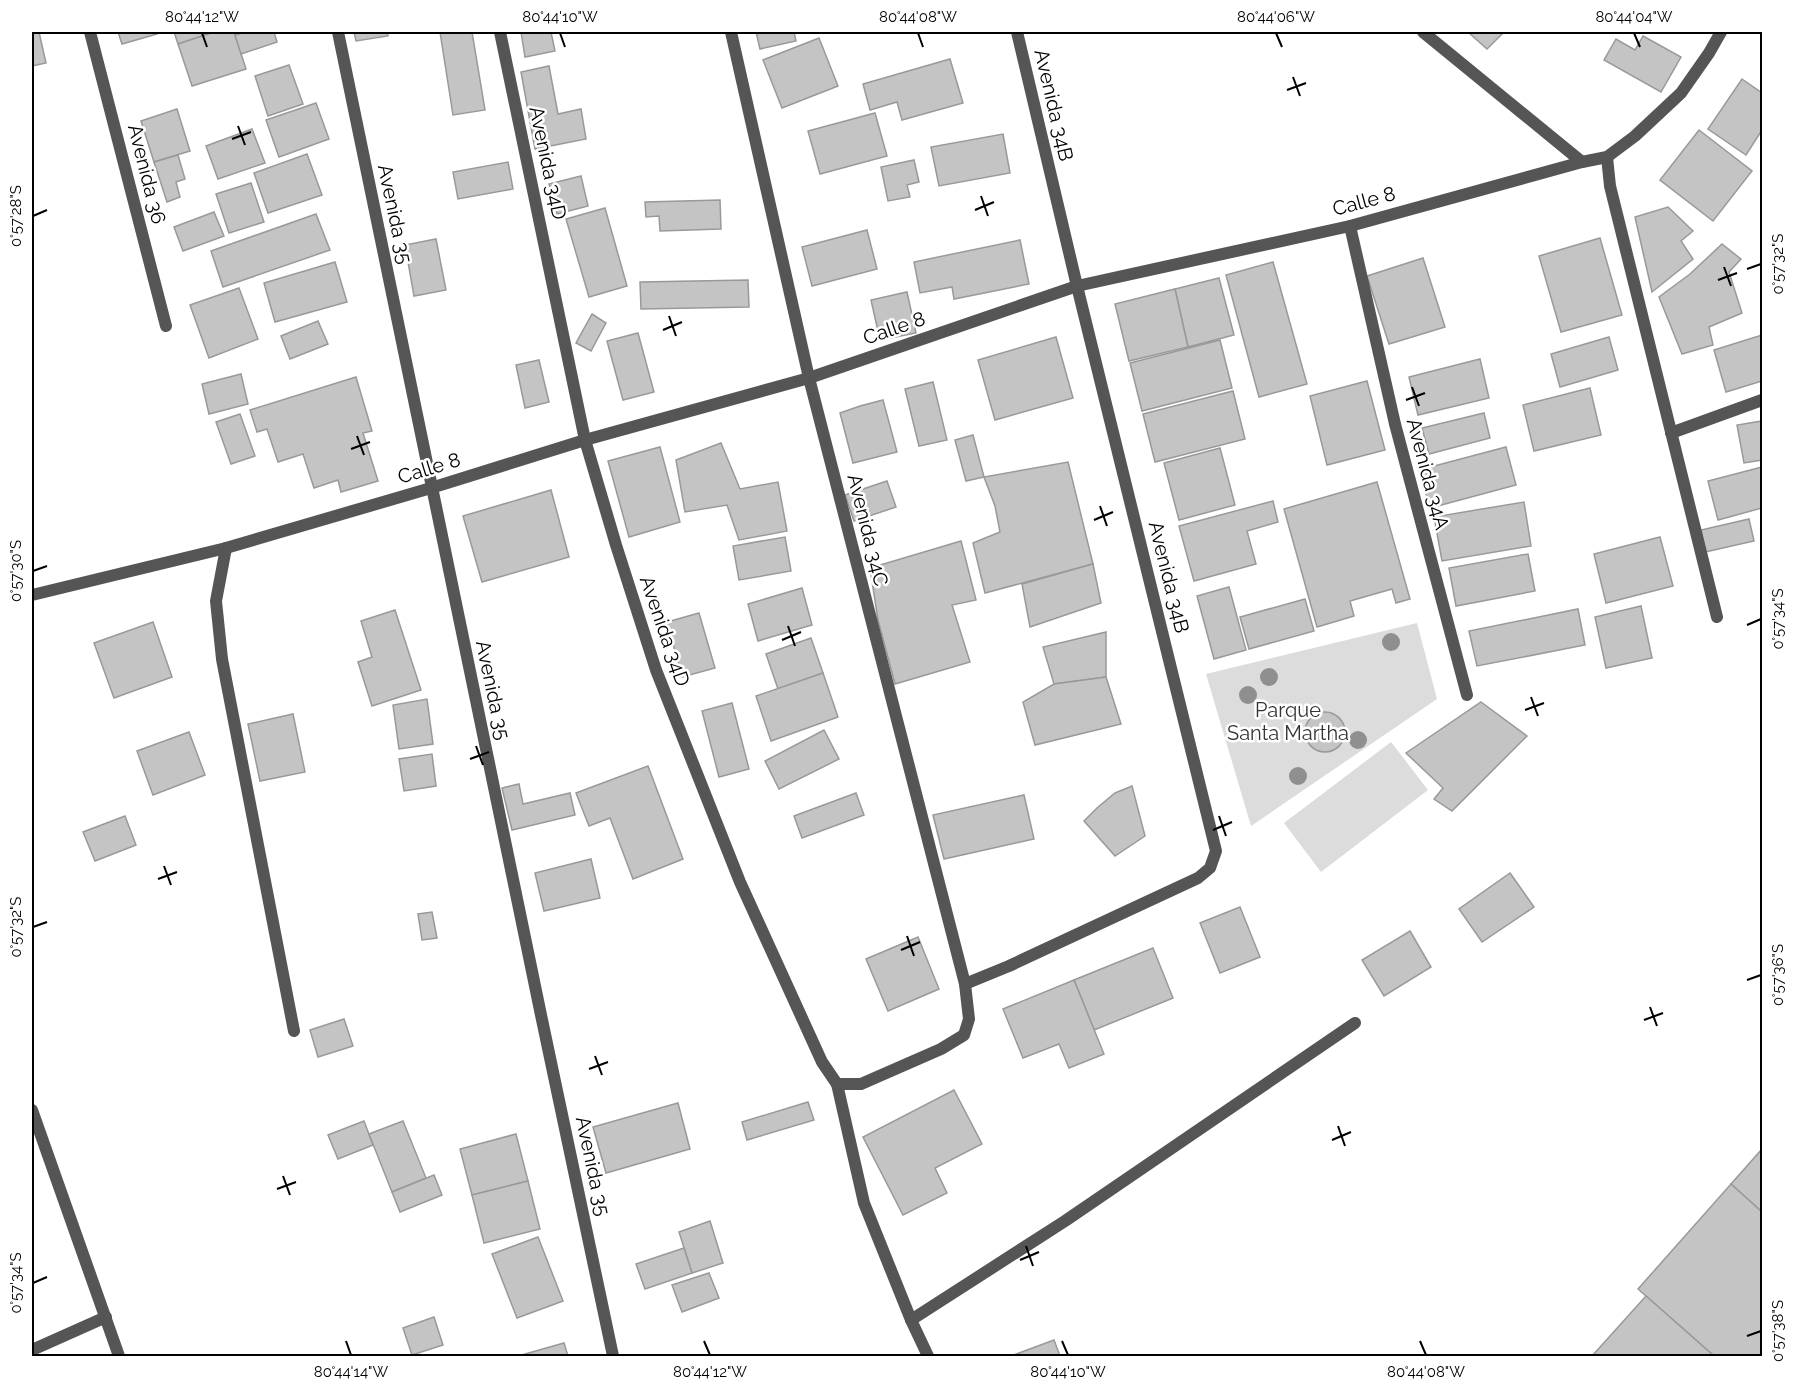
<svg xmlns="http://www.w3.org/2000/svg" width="1794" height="1388" viewBox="0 0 1794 1388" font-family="Raleway,sans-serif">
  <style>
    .green { fill: #dcdcdc }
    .building { fill: #c4c4c4; stroke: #999; stroke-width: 1.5 }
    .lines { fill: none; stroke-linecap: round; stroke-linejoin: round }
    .lane { stroke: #555; stroke-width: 12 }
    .street { stroke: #555; stroke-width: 12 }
    .tree { fill: #8f8f8f }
    .ticks { fill: none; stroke: #000; stroke-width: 2 }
    .labels { text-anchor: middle; stroke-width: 5; stroke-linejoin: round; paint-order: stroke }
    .street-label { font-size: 20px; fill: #000; stroke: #fff }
    .park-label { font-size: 20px; fill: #333; stroke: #fff }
    .neatline { fill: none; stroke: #000; stroke-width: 2 }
    .ticks-label { font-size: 15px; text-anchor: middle; fill: #000 }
  </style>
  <rect width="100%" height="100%" fill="#fff"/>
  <g class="green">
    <path d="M1417 623 1437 699 1251 826 1206 674Z"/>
    <path d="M1391 742 1428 790 1321 872 1284 823Z"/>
  </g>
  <g class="building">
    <path d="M32 32H39L46 63 32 66Z"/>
    <path d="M118 32H156L157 34 122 44Z"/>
    <path d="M174 32H214L178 44Z"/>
    <path d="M214 32H234L246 69 192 86 178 44Z"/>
    <path d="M246 32H274L277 42 241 54 235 35Z"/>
    <path d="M354 32H387L388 36 356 41Z"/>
    <path d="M440 32H472L485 110 453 115Z"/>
    <path d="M521 32H551L555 51 525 57Z"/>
    <path d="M756 32H794L796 41 760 49Z"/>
    <path d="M1468 32H1504L1487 49Z"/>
    <path d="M1643 36 1681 57 1661 92 1604 60 1616 39 1635 50Z"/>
    <path d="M819 38 838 86 782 108 763 60Z"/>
    <path d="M950 59 963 103 902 120 897 102 870 110 863 84Z"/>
    <path d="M289 65 303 104 268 116 255 76Z"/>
    <path d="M549 66 558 114 581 109 586 139 535 149 521 72Z"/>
    <path d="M1742 79 1762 93V130L1746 155 1708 129Z"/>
    <path d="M316 103 329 139 279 157 266 120Z"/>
    <path d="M177 109 190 151 154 162 141 121Z"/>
    <path d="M875 113 887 156 820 174 808 131Z"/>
    <path d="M252 129 265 163 218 179 206 146Z"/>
    <path d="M1699 130 1752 171 1713 221 1660 180Z"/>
    <path d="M1003 134 1010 173 939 186 931 147Z"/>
    <path d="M307 154 322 195 268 213 254 173Z"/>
    <path d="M178 155 185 179 176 182 180 197 167 202 154 162Z"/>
    <path d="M914 160 919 182 907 185 910 197 888 201 881 167Z"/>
    <path d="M508 162 513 189 458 199 453 172Z"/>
    <path d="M581 176 588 206 557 214 549 184Z"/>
    <path d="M251 183 264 222 229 233 216 194Z"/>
    <path d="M720 200 721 229 660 231 659 216 646 217 645 202Z"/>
    <path d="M1668 207 1693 231 1681 241 1693 259 1652 292 1635 217Z"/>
    <path d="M605 208 627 286 589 297 566 219Z"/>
    <path d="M214 212 224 236 183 251 174 227Z"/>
    <path d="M316 214 330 250 223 287 211 251Z"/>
    <path d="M867 230 877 269 812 286 802 247Z"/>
    <path d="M1600 238 1622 315 1561 332 1539 256Z"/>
    <path d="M436 239 446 290 414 296 405 245Z"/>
    <path d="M1020 240 1029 284 954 299 952 287 920 293 914 262Z"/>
    <path d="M1722 244 1741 259 1729 272 1742 313 1709 327 1713 345 1682 354 1659 297 1690 274Z"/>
    <path d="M1423 258 1445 327 1389 344 1367 276Z"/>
    <path d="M335 262 347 302 275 322 264 283Z"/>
    <path d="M1273 262 1307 384 1259 397 1226 275Z"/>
    <path d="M1219 278 1234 335 1188 347 1175 289Z"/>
    <path d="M748 280 749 307 641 309 640 282Z"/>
    <path d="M239 288 258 339 209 358 190 305Z"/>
    <path d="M1175 289 1188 347 1129 361 1115 304Z"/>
    <path d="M907 292 916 333 880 340 871 300Z"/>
    <path d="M592 314 606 323 591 351 576 343Z"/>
    <path d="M318 321 328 344 290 359 281 336Z"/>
    <path d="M638 333 654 392 623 400 607 341Z"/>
    <path d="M1762 335V381L1726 392 1714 350Z"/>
    <path d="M1056 337 1073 398 995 420 978 360Z"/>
    <path d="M1609 337 1618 370 1560 387 1551 354Z"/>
    <path d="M1220 340 1232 388 1142 411 1130 363Z"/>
    <path d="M1480 359 1489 398 1418 415 1409 377Z"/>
    <path d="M539 360 549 402 525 408 516 365Z"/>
    <path d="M241 374 248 404 209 414 202 384Z"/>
    <path d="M356 377 372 431 363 433 378 481 341 492 338 480 314 488 303 454 278 462 267 429 257 432 250 410Z"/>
    <path d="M1367 381 1385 450 1327 465 1310 396Z"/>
    <path d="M933 382 947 440 919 446 905 389Z"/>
    <path d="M1590 388 1601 435 1534 451 1523 405Z"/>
    <path d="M1233 391 1245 439 1155 462 1143 414Z"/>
    <path d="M883 400 897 452 853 463 840 413 860 406Z"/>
    <path d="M1484 413 1490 438 1429 454 1422 428Z"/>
    <path d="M240 414 255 456 231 464 216 422Z"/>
    <path d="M1762 421V460L1744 463 1737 425Z"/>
    <path d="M973 435 984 477 966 481 955 440Z"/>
    <path d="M721 443 740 489 778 482 787 531 739 540 727 505 685 512 676 460Z"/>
    <path d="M660 447 680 522 629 537 608 461Z"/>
    <path d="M1506 447 1516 485 1430 508 1419 470Z"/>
    <path d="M1220 448 1235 505 1179 520 1164 463Z"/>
    <path d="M1068 462 1093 564 985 593 973 543 1000 532 995 506 984 477Z"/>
    <path d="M1762 467V508L1718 520 1708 481Z"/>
    <path d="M887 481 896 507 854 521 845 495Z"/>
    <path d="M1377 482 1410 599 1396 603 1392 589 1350 601 1354 616 1317 627 1284 509Z"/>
    <path d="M551 490 569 557 482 582 463 516Z"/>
    <path d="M1273 501 1278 522 1247 531 1256 564 1194 581 1179 526Z"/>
    <path d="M1524 502 1531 546 1442 561 1434 517Z"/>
    <path d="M1749 519 1754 541 1705 552 1701 530Z"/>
    <path d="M785 537 791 571 739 580 733 546Z"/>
    <path d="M1660 537 1673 586 1606 603 1594 554Z"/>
    <path d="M961 541 976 600 952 605 970 662 895 684 878 620 870 568Z"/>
    <path d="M1528 554 1535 591 1456 606 1449 568Z"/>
    <path d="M1093 564 1101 603 1030 627 1022 584Z"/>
    <path d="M1229 587 1246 650 1214 659 1197 596Z"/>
    <path d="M802 588 812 625 758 641 748 604Z"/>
    <path d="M1305 599 1314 631 1249 649 1240 617Z"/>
    <path d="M1641 606 1652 658 1606 668 1595 617Z"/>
    <path d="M1578 609 1585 645 1477 666 1469 631Z"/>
    <path d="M395 610 421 690 372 706 358 662 372 657 361 621Z"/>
    <path d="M699 613 715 668 682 677 667 622Z"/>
    <path d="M153 622 172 677 114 698 94 643Z"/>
    <path d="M1106 632V677L1054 684 1043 647Z"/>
    <path d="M811 638 823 673 778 689 766 654Z"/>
    <path d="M823 673 838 717 771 741 756 696Z"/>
    <path d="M1106 677 1121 724 1035 745 1023 702 1054 684Z"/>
    <path d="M427 699 433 744 399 749 393 705Z"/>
    <path d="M1481 702 1527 736 1452 811 1434 799 1443 788 1406 753Z"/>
    <path d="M732 703 749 769 719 777 702 711Z"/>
    <circle cx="1325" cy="732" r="20"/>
    <path d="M293 714 305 772 260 781 248 724Z"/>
    <path d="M824 730 839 759 779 789 765 761Z"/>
    <path d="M189 732 205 775 153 795 137 751Z"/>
    <path d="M432 754 436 786 404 791 399 759Z"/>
    <path d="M648 766 683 859 633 879 610 818 589 826 576 793Z"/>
    <path d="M519 784 523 804 570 793 575 815 512 830 502 788Z"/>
    <path d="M1132 786 1145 836 1115 856 1084 821 1097 808 1115 793Z"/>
    <path d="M856 793 864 815 802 838 794 816Z"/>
    <path d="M1024 795 1034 839 944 859 933 815Z"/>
    <path d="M125 816 136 845 95 861 83 832Z"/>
    <path d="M591 859 600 898 544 911 535 873Z"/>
    <path d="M1510 873 1534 907 1482 942 1459 909Z"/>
    <path d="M1240 907 1260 957 1220 973 1200 923Z"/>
    <path d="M432 912 437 938 422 940 418 914Z"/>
    <path d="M1410 931 1431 967 1384 996 1362 960Z"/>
    <path d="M918 937 939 989 888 1011 866 959Z"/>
    <path d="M1153 948 1173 998 1094 1030 1074 980Z"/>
    <path d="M1074 980 1104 1054 1069 1068 1059 1044 1023 1058 1003 1009Z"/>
    <path d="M344 1019 353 1046 318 1057 310 1030Z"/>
    <path d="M954 1090 982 1144 935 1168 947 1193 903 1215 863 1137Z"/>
    <path d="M808 1102 814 1120 747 1140 742 1122Z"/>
    <path d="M678 1103 690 1149 606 1173 593 1127Z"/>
    <path d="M364 1121 373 1145 338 1159 328 1135Z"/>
    <path d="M403 1121 426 1178 392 1192 369 1134Z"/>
    <path d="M516 1134 528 1181 472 1195 460 1149Z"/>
    <path d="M1762 1149V1212L1731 1184Z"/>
    <path d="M434 1175 442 1195 400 1212 392 1192Z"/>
    <path d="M528 1181 540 1229 484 1243 472 1195Z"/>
    <path d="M1731 1184 1762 1212V1356H1714L1638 1289Z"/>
    <path d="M710 1221 723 1263 692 1273 679 1232Z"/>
    <path d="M538 1237 563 1301 517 1318 492 1254Z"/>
    <path d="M684 1248 692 1273 645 1289 636 1264Z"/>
    <path d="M709 1273 719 1298 682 1312 672 1285Z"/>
    <path d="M1646 1296 1714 1356H1592Z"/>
    <path d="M434 1317 443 1345 412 1355 403 1328Z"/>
    <path d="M1054 1340 1060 1356H1011Z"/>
    <path d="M564 1343 568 1356H518Z"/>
  </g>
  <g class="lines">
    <path class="lane" d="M1671 433 1762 400"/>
    <g class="street">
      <path d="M90 32 166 326"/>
      <path d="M338 32 541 1015 613 1356"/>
      <path d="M500 32 585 440 616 545 656 670 740 882 822 1062 837 1084H861L941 1049 964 1035 969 1019 965 984 809 378 731 32"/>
      <path d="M1423 32 1582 162"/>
      <path d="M1607 157 1610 186 1717 617"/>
      <path d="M1350 226 1395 424 1467 695"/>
      <path d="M226 548 216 601 222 659 294 1031"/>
      <path d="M32 595 226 548 431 488 585 440 809 378 1077 286 1350 226 1582 162 1607 157 1635 136 1681 93 1709 53 1721 32"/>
      <path d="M965 984 1009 966 1198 878 1210 868 1216 851 1077 286 1017 32"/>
      <path d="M837 1084 864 1203 911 1320 928 1356"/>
      <path d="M32 1110 119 1356"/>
      <path d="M911 1320 1065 1221 1355 1023"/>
      <path d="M32 1350 106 1317"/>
    </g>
  </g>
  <g class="tree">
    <circle cx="1391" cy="642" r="9"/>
    <circle cx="1269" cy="677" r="9"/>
    <circle cx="1248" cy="695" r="9"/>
    <circle cx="1358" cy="740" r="9"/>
    <circle cx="1298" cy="776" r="9"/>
  </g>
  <path class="ticks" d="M202 33 207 47M560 33 565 47M918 33 923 47M1276 33 1282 47M1634 33 1640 47M1293 77 1300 96M1287 90 1306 83M238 126 245 145M232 139 251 132M981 196 988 216M975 210 994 202M33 216 47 210M1724 267 1731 286M1747 269 1761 264M1718 280 1737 273M669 316 676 336M663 330 682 322M1412 387 1419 406M1406 400 1425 393M357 436 364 455M351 449 370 442M1100 506 1107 526M1094 520 1113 512M33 571 47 566M1747 625 1761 619M788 626 795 646M782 640 801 632M1531 697 1538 716M1525 710 1544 703M476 746 483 765M470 759 489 752M1219 816 1226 836M1213 830 1232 822M164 866 171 885M158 879 177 872M33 927 47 922M907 936 914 956M901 950 920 942M1747 980 1761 975M1650 1007 1657 1026M1644 1020 1663 1013M595 1056 602 1075M589 1069 608 1062M1338 1126 1345 1146M1332 1140 1351 1132M283 1176 290 1195M277 1189 296 1182M1026 1246 1033 1266M1020 1260 1039 1252M33 1283 47 1277M1747 1336 1761 1331M346 1341 351 1355M704 1341 710 1355M1062 1341 1068 1355M1420 1341 1426 1355"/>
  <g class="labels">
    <g class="street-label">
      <text transform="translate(1054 105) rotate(77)" y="7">Avenida 34B</text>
      <text transform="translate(548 163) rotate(78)" y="7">Avenida 34D</text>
      <text transform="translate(147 174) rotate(76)" y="7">Avenida 36</text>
      <text transform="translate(1364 201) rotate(-15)" y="7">Calle 8</text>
      <text transform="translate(395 214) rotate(78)" y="7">Avenida 35</text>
      <text transform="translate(894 328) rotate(-19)" y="7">Calle 8</text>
      <text transform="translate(429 468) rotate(-17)" y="7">Calle 8</text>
      <text transform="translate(1428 474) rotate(75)" y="7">Avenida 34A</text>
      <text transform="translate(868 530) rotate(76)" y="7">Avenida 34C</text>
      <text transform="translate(1169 577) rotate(76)" y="7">Avenida 34B</text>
      <text transform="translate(665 631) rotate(71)" y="7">Avenida 34D</text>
      <text transform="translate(493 690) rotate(78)" y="7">Avenida 35</text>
      <text transform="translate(593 1166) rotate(78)" y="7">Avenida 35</text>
    </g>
    <g class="park-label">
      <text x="1288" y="717">Parque<tspan x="1288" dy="23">Santa Martha</tspan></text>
    </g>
  </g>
  <rect width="1794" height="1388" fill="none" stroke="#ffffff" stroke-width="66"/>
  <rect x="33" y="33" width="1728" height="1322" class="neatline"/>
  <g class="ticks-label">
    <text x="202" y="22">80°44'12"W</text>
    <text x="560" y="22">80°44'10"W</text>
    <text x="918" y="22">80°44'08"W</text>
    <text x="1276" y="22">80°44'06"W</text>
    <text x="1634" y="22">80°44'04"W</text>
    <text transform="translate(16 216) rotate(-90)" y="5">0°57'28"S</text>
    <text transform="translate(1778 264) rotate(-90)" y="5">0°57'32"S</text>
    <text transform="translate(16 571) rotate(-90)" y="5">0°57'30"S</text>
    <text transform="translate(1778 619) rotate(-90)" y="5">0°57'34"S</text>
    <text transform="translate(16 927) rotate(-90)" y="5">0°57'32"S</text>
    <text transform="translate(1778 975) rotate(-90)" y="5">0°57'36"S</text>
    <text transform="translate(16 1283) rotate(-90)" y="5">0°57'34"S</text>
    <text transform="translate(1778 1331) rotate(-90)" y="5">0°57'38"S</text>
    <text x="351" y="1377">80°44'14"W</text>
    <text x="710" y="1377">80°44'12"W</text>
    <text x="1068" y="1377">80°44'10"W</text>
    <text x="1426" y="1377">80°44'08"W</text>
  </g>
</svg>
